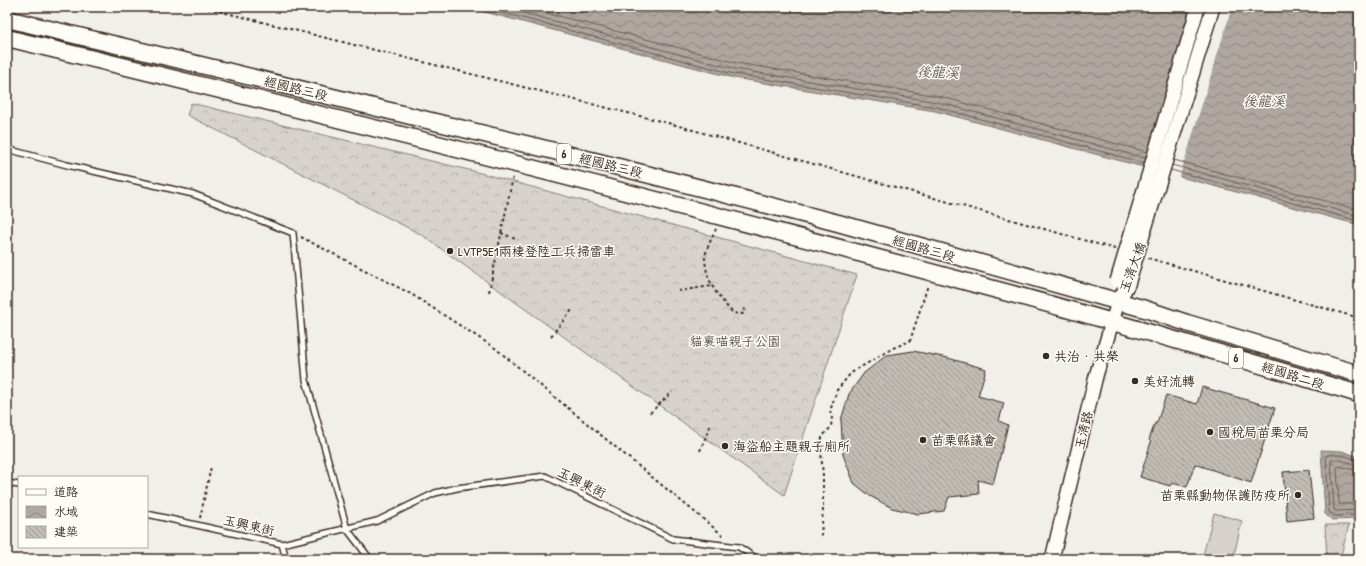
<svg xmlns="http://www.w3.org/2000/svg" width="1366" height="566" viewBox="0 0 1366 566" font-family="'Patrick Hand','LXGW WenKai TC',sans-serif">
  <style>
    .forest { fill: url(#forest-crowns); stroke: #897e75 }
    .pitch { fill: #d7d2cc; stroke: #897e75 }
    .water { fill: url(#water-waves); stroke: #80746b }
    .pier { fill: #f1efea }
    .lines { fill: none; stroke-linecap: round; stroke-linejoin: round }
    .shore { stroke: #695c52; stroke-width: 1 }
    .building { fill: url(#building-back-hatch); stroke: #3b2a1e }
    .service-casing { stroke: #3b2a1e; stroke-width: 8 }
    .tertiary-casing { stroke: #3b2a1e; stroke-width: 16 }
    .primary-casing { stroke: #3b2a1e; stroke-width: 19 }
    .path { stroke: #3b2a1e; stroke-width: 2; stroke-dasharray: 3 3; stroke-linecap: butt }
    .service { stroke: #fdfcf7; stroke-width: 5 }
    .tertiary { stroke: #fdfcf7; stroke-width: 13 }
    .primary { stroke: #fdfcf7; stroke-width: 16 }
    .tertiary-bridge-casing { stroke: #3b2a1e; stroke-width: 16; stroke-linecap: butt }
    .tertiary-bridge { stroke: #fdfcf7; stroke-width: 13 }
    .poi-dot { fill: #3b2a1e; stroke: #fdfcf7; stroke-width: 1.5 }
    .labels { text-anchor: middle; stroke-width: 3; stroke-linejoin: round; paint-order: stroke }
    .shield { fill: #fdfcf7; stroke: #75695f; stroke-width: 1 }
    .shield-label { font-size: 12px; font-weight: bold; fill: #3b2a1e }
    .street-label { font-size: 13px; fill: #3b2a1e; stroke: #fdfcf7 }
    .poi-label { font-size: 13px; fill: #3b2a1e; stroke: #fdfcf7; text-anchor: start }
    .park-label { font-size: 13px; fill: #62544a; stroke: #fdfcf7 }
    .water-label { font-size: 14px; font-style: italic; fill: #63554b; stroke: #fdfcf7 }
  </style>
  <defs>
    <pattern id="forest-crowns" width="20" height="18" patternUnits="userSpaceOnUse"><rect width="20" height="18" fill="#d7d2cc"/><path d="M2 6a3 3 0 1 1 6 0M12 15a3 3 0 1 1 6 0" fill="none" stroke="#b9b4af"/></pattern>
    <pattern id="water-waves" width="16" height="10" patternUnits="userSpaceOnUse"><rect width="16" height="10" fill="#aea69f"/><path d="M0 5q4-4 8 0t8 0" fill="none" stroke="#8f8781"/></pattern>
    <pattern id="building-back-hatch" width="6" height="6" patternUnits="userSpaceOnUse"><rect width="6" height="6" fill="#c1bcb4"/><path d="M-1 5l2 2M0 0l6 6M5-1l2 2" fill="none" stroke="#9e9992"/></pattern>
  </defs>
  <rect width="100%" height="100%" fill="#f1efea"/>
  <filter id="ink" filterUnits="userSpaceOnUse"><feTurbulence type="fractalNoise" baseFrequency=".025" numOctaves="2"/><feDisplacementMap in="SourceGraphic" scale="8" xChannelSelector="R" yChannelSelector="G"/><feConvolveMatrix kernelMatrix="1 2 1 2 8 2 1 2 1" color-interpolation-filters="sRGB"/></filter>
  <g filter="url(#ink)">
    <g class="forest">
      <path d="M191 103 473 171 857 275 784 495 422 235 187 115Z"/>
      <path d="M1325 525H1349L1340 559H1327Z"/>
    </g>
    <path class="pitch" d="M1214 513 1242 521 1233 559H1202Z"/>
    <g class="water">
      <path d="M466 7H1359V225L935 111 734 78Z"/>
      <path d="M1321 450 1342 451 1359 457V519L1332 520 1325 514Z"/>
    </g>
    <path class="pier" d="M1195 7H1232L1179 179 1145 170Z"/>
    <g class="lines">
      <g class="shore">
        <path d="M481 7 734 74 936 107 1144 163"/>
        <path d="M501 7 735 69 937 102 1145 158"/>
        <path d="M524 7 737 63 938 96 1147 152"/>
        <path d="M1174 160 1359 210"/>
        <path d="M1172 165 1359 216"/>
        <path d="M1171 170 1359 221"/>
        <path d="M1359 460 1341 455H1327L1326 456 1329 512 1334 516 1359 515"/>
        <path d="M1359 465 1340 460H1332L1331 461 1334 510 1336 511 1359 510"/>
        <path d="M1359 471 1339 466 1337 468 1339 504H1359"/>
      </g>
    </g>
    <g class="building">
      <path d="M913 351 948 358 986 369 978 396 1004 403 999 421 1008 425 993 484 978 480 979 494 949 497 944 511 918 514 892 508 870 496 854 483 843 455 841 420 849 394 864 373 887 355Z"/>
      <path d="M1202 387 1275 408 1251 483 1195 464 1187 487 1172 483 1170 486 1140 477 1151 442 1149 440 1155 423H1157L1166 395 1197 404Z"/>
      <path d="M1309 470 1314 518 1287 521 1283 472Z"/>
    </g>
    <g class="lines">
      <defs>
        <g id="service">
          <path d="M7 149 67 165 193 194 293 233 306 380 347 529 370 559"/>
          <path d="M7 483 19 485"/>
          <path d="M147 514 282 544 377 521 435 493 457 488 545 476 673 539 739 547 757 559"/>
          <path d="M282 544 286 559"/>
        </g>
        <path id="tertiary" d="M1052 559 1096 376 1118 302 1128 284"/>
        <g id="primary">
          <path d="M7 19 226 71 599 162 838 223 1145 309 1187 323 1359 374"/>
          <path d="M7 38C339 118 671 202 1001 291 1121 323 1240 359 1359 394"/>
        </g>
      </defs>
      <use href="#service" class="service-casing"/>
      <use href="#tertiary" class="tertiary-casing"/>
      <use href="#primary" class="primary-casing"/>
      <g class="path">
        <path d="M202 7 668 123 1115 249"/>
        <path d="M716 229C713 236 705 251 705 258 706 282 718 297 733 313L744 314 745 306"/>
        <path d="M501 233 518 240"/>
        <path d="M301 237 411 294 495 348 725 537"/>
        <path d="M1148 258 1359 318"/>
        <path d="M678 291 712 286"/>
        <path d="M489 292 513 177"/>
        <path d="M551 336 572 310"/>
        <path d="M650 413 672 392"/>
        <path d="M700 451 710 426"/>
        <path d="M200 518 211 467"/>
        <path d="M821 536 823 510V476L821 451 822 437 831 427 832 417 830 411 837 390 851 373 893 348 910 341 928 285"/>
      </g>
      <use href="#service" class="service"/>
      <use href="#tertiary" class="tertiary"/>
      <use href="#primary" class="primary"/>
      <defs>
        <g id="tertiary-bridge">
          <path d="M1117 281 1198 7"/>
          <path d="M1128 284 1213 7"/>
        </g>
      </defs>
      <use href="#tertiary-bridge" class="tertiary-bridge-casing"/>
      <use href="#tertiary-bridge" class="tertiary-bridge"/>
    </g>
  </g>
  <g class="poi-dot">
    <circle cx="450" cy="251" r="4"/>
    <circle cx="1046" cy="356" r="4"/>
    <circle cx="1135" cy="381" r="4"/>
    <circle cx="1210" cy="432" r="4"/>
    <circle cx="923" cy="440" r="4"/>
    <circle cx="725" cy="446" r="4"/>
    <circle cx="1298" cy="495" r="4"/>
  </g>
  <g class="labels">
    <g class="shield">
      <rect x="557" y="144" width="14" height="20" rx="3"/>
      <rect x="1229" y="348" width="14" height="20" rx="3"/>
    </g>
    <g class="shield-label">
      <text x="564" y="158">6</text>
      <text x="1236" y="362">6</text>
    </g>
    <g class="street-label">
      <text transform="translate(296 88) rotate(14)" y="5">經國路三段</text>
      <text transform="translate(611 165) rotate(14)" y="5">經國路三段</text>
      <text transform="translate(924 248) rotate(16)" y="5">經國路三段</text>
      <text transform="translate(1132 267) rotate(-70)" y="5">玉清大橋</text>
      <text transform="translate(1293 375) rotate(17)" y="5">經國路二段</text>
      <text transform="translate(1083 430) rotate(-76)" y="5">玉清路</text>
      <text transform="translate(582 482) rotate(26)" y="5">玉興東街</text>
      <text transform="translate(249 525) rotate(13)" y="5">玉興東街</text>
    </g>
    <g class="poi-label">
      <text x="458" y="256">LVTP5E1兩棲登陸工兵掃雷車</text>
      <text x="1054" y="361">共治‧共榮</text>
      <text x="1143" y="386">美好流轉</text>
      <text x="1218" y="437">國稅局苗栗分局</text>
      <text x="931" y="445">苗栗縣議會</text>
      <text x="733" y="451">海盜船主題親子廁所</text>
      <text x="1290" y="500" text-anchor="end">苗栗縣動物保護防疫所</text>
    </g>
    <g class="park-label">
      <text x="735" y="346">貓裏喵親子公園</text>
    </g>
    <g class="water-label">
      <text transform="translate(938 72) rotate(2)" y="5">後龍溪</text>
      <text x="1264" y="106">後龍溪</text>
    </g>
  </g>
  <rect width="1366" height="566" fill="none" stroke="#fdfcf7" stroke-width="24"/>
  <rect x="12" y="12" width="1342" height="542" fill="none" stroke="#3b2a1e" stroke-width="1.5" filter="url(#ink)"/>
  <rect x="18" y="476" width="130" height="72" fill="#fdfcf7" stroke="#afa8a0"/>
  <rect x="26" y="489" width="20" height="6" fill="#fdfcf7" stroke="#afa8a0"/>
  <text x="54" y="496" font-size="12" fill="#3b2a1e">道路</text>
  <rect x="26" y="506" width="20" height="12" fill="url(#water-waves)" stroke="#afa8a0"/>
  <text x="54" y="516" font-size="12" fill="#3b2a1e">水域</text>
  <rect x="26" y="526" width="20" height="12" fill="url(#building-back-hatch)" stroke="#afa8a0"/>
  <text x="54" y="536" font-size="12" fill="#3b2a1e">建築</text>
</svg>
